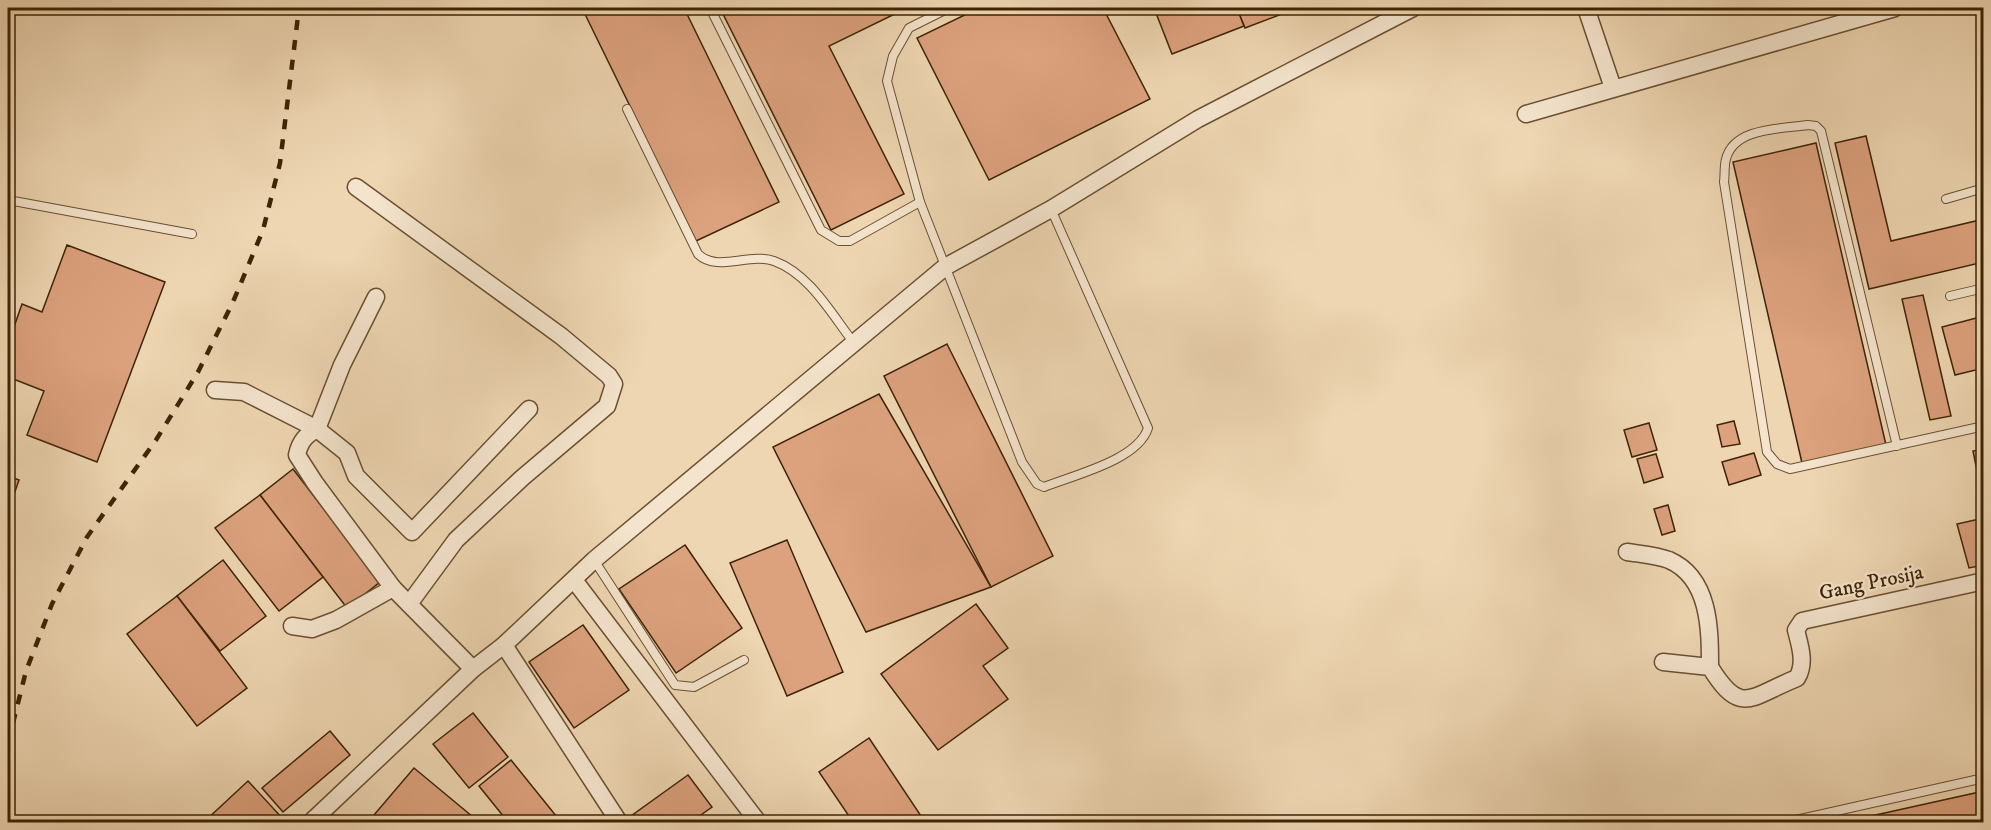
<svg xmlns="http://www.w3.org/2000/svg" width="1991" height="830" viewBox="0 0 1991 830" font-family="'IM FELL DW Pica',serif">
  <style>
    .building { fill: #dca17d; stroke: #3e2406; stroke-width: 1.5 }
    .lines { fill: none; stroke-linecap: round; stroke-linejoin: round }
    .lane-casing { stroke: #6a5031; stroke-width: 10 }
    .street-casing { stroke: #6a5031; stroke-width: 19 }
    .lane { stroke: #f4e4cd; stroke-width: 8 }
    .street { stroke: #f4e4cd; stroke-width: 16 }
    .rail { stroke: #3e2406; stroke-width: 4.5; stroke-dasharray: 10 10; stroke-linecap: butt }
    .labels { text-anchor: middle; stroke-width: 4.5; stroke-linejoin: round; paint-order: stroke }
    .street-label { font-size: 21px; fill: #3e2406; stroke: #f4e4cd }
  </style>
  <rect width="100%" height="100%" fill="#eed6b2"/>
  <filter id="stains"><feTurbulence type="fractalNoise" baseFrequency=".00333" numOctaves="4"/><feColorMatrix values="0 0 0 0 .2 0 0 0 0 .09 0 0 0 0 .02 0 0 0 .5 -.17"/></filter>
  <radialGradient id="worn" r=".72"><stop offset=".6" stop-color="#630" stop-opacity="0"/><stop offset="1" stop-color="#630" stop-opacity=".3"/></radialGradient>
  <g class="building">
    <path d="M582 8H684L779 202 696 241Z"/>
    <path d="M720 8H907L829 46 904 194 831 230Z"/>
    <path d="M979 8H1103L1150 99 989 180 917 38Z"/>
    <path d="M1154 8H1237L1244 26 1172 54Z"/>
    <path d="M1237 8H1298L1245 28Z"/>
    <path d="M1866 136 1891 241 1984 219V262L1869 289 1835 143Z"/>
    <path d="M1816 143 1886 445 1802 463 1733 162Z"/>
    <path d="M67 245 165 282 97 462 27 435 44 391 8 377V344L22 304 42 312Z"/>
    <path d="M1923 295 1951 416 1930 420 1902 299Z"/>
    <path d="M1984 316V368L1955 375 1942 327Z"/>
    <path d="M947 344 1053 556 991 587 884 376Z"/>
    <path d="M879 394 991 587 866 632 773 447Z"/>
    <path d="M1734 421 1740 444 1722 447 1717 425Z"/>
    <path d="M1649 423 1657 450 1632 457 1624 430Z"/>
    <path d="M1984 449V505L1973 451Z"/>
    <path d="M1754 453 1761 475 1729 485 1722 462Z"/>
    <path d="M1656 454 1663 477 1644 483 1637 459Z"/>
    <path d="M293 469 380 582 347 608 260 495Z"/>
    <path d="M8 476 19 480 8 512Z"/>
    <path d="M260 495 323 577 279 611 215 528Z"/>
    <path d="M1668 505 1675 531 1662 535 1654 509Z"/>
    <path d="M1984 518V565L1969 568 1957 524Z"/>
    <path d="M787 540 843 672 787 696 730 563Z"/>
    <path d="M685 545 742 628 676 673 619 589Z"/>
    <path d="M223 560 266 616 220 651 177 596Z"/>
    <path d="M177 596 247 688 197 726 127 634Z"/>
    <path d="M976 604 1008 648 983 666 1008 699 938 750 881 674Z"/>
    <path d="M583 625 629 690 574 728 529 662Z"/>
    <path d="M473 713 508 757 469 788 433 744Z"/>
    <path d="M330 731 350 755 283 812 262 788Z"/>
    <path d="M869 738 925 822H853L819 772Z"/>
    <path d="M511 760 561 822H508L479 786Z"/>
    <path d="M414 768 479 822H368Z"/>
    <path d="M688 775 712 807 691 822H635L631 816Z"/>
    <path d="M248 781 284 820 204 822Z"/>
    <path d="M1984 791V822H1844Z"/>
  </g>
  <g class="lines">
    <defs>
      <g id="lane">
        <path d="M710 8 821 230 839 241H850L920 202"/>
        <path d="M949 8 909 28 893 56 887 81 920 202 1022 462 1037 484 1044 487C1074 475 1138 460 1148 428L1051 209"/>
        <path d="M627 109 698 254C718 273 749 252 774 261 810 274 832 315 854 343"/>
        <path d="M1946 199 1984 188"/>
        <path d="M8 200 192 234"/>
        <path d="M1950 296 1984 288"/>
        <path d="M1897 446 1821 131 1816 126 1808 125C1782 129 1734 127 1726 159 1724 166 1725 175 1724 182L1767 452 1777 464 1790 469 1984 426"/>
        <path d="M594 560 675 685 694 687 744 660"/>
        <path d="M1787 822 1984 778"/>
      </g>
      <g id="street">
        <path d="M1586 8 1613 88"/>
        <path d="M1526 114 1895 8"/>
        <path d="M356 187 561 336 609 376 614 384 607 406 522 478 456 540 409 604"/>
        <path d="M376 297 342 365 317 429C306 435 300 441 297 455L315 483 393 588 473 669"/>
        <path d="M215 390 244 392 317 429 347 453 356 476 412 532 529 409"/>
        <path d="M1627 552C1640 554 1656 555 1669 560 1710 578 1710 629 1710 667"/>
        <path d="M574 580 758 822"/>
        <path d="M292 626 312 629 336 620 393 588"/>
        <path d="M504 645 619 822"/>
        <path d="M1663 662 1710 667C1741 717 1750 697 1797 678 1806 663 1800 646 1796 630L1802 621 1984 581"/>
        <path d="M311 822 473 669 504 645 594 560 945 267 1051 209 1198 119 1413 8"/>
      </g>
    </defs>
    <use href="#lane" class="lane-casing"/>
    <use href="#street" class="street-casing"/>
    <use href="#lane" class="lane"/>
    <use href="#street" class="street"/>
    <path class="rail" d="M8 743 26 671 52 604 87 537 156 440 198 372 233 302 263 230 280 163 299 8"/>
  </g>
  <g class="labels">
    <g class="street-label">
      <text transform="translate(1871 582) rotate(-12)" y="7">Gang Prosija</text>
    </g>
  </g>
  <rect width="1991" height="830" fill="none" stroke="#eed6b2" stroke-width="30"/>
  <rect x="9" y="9" width="1973" height="812" fill="none" stroke="#3e2406" stroke-width="3"/>
  <rect x="15" y="15" width="1961" height="800" fill="none" stroke="#3e2406" stroke-width="1.5"/>
  <rect width="100%" height="100%" filter="url(#stains)"/>
  <rect width="100%" height="100%" fill="url(#worn)"/>
</svg>
